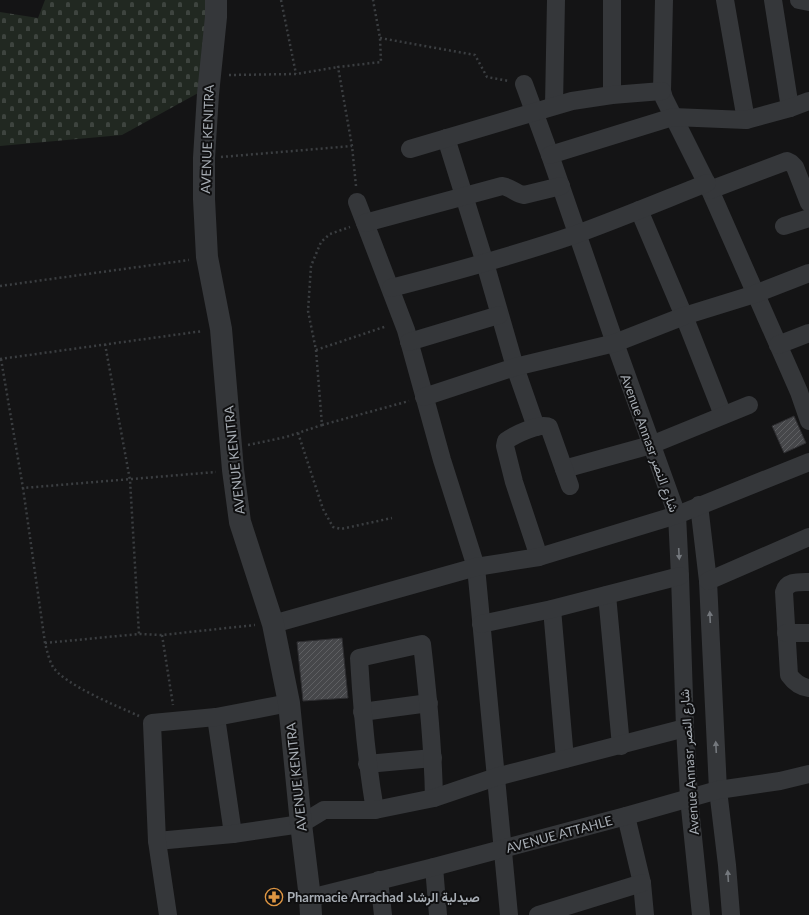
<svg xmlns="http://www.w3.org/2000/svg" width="809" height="915" viewBox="0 0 809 915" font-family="Lato,Vazirmatn,sans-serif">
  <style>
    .cemetery { fill: url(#cemetery-stones) }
    .building { fill: url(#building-hatch); stroke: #2e2e31 }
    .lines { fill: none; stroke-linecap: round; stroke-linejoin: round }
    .path { stroke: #3b3e41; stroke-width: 2.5; stroke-dasharray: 2 3; stroke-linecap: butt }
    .minor { stroke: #35373a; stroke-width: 18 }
    .tertiary { stroke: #35373a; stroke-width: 22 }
    .oneway { fill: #74787d }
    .labels { text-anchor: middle; stroke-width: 4; stroke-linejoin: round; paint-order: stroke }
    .street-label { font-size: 13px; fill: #a7adb4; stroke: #0f0f10 }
    .poi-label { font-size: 13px; font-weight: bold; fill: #a7adb4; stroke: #0f0f10; text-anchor: start }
  </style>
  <defs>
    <pattern id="cemetery-stones" width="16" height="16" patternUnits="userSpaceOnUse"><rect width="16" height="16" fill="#212821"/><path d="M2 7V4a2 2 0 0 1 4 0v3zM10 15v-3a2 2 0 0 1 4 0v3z" fill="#3e443f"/></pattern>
    <pattern id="building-hatch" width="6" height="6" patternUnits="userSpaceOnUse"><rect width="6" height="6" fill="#46474a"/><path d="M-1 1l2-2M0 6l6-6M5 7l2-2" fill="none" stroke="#5e5f62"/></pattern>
  </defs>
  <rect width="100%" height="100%" fill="#141415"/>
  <path class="cemetery" d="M45 0H212L220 81 122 135 0 146V12L38 18Z"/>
  <g class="building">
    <path d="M794 416 806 443 784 453 772 426Z"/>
    <path d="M342 638 348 698 303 701 297 642Z"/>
  </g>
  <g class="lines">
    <g class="path">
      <path d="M281 0 296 74"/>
      <path d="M380 38 475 55 487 77 509 81"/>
      <path d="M229 75 296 74 338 67"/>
      <path d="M221 157 352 146"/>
      <path d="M356 186 352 146 338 67 381 62 380 38 373 0"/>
      <path d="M0 286 189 260"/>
      <path d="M105 344 130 480 139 634"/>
      <path d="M316 350 387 326"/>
      <path d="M0 359 203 331"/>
      <path d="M1 359 23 488"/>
      <path d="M322 425 409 401"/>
      <path d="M298 433 323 509 333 527 341 529 392 518"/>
      <path d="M248 445 286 437 322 425 316 350 308 311 311 266 321 242 330 234 350 227"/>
      <path d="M162 635 173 705"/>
      <path d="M45 643 139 634 162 635 255 625"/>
      <path d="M139 716C117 706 65 685 53 667 49 660 47 651 45 643L23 488 216 472"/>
    </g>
    <g class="minor">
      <path d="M664 0 662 91 664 98 710 190 799 392 809 421"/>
      <path d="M725 0 746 120"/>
      <path d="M773 0 790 108"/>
      <path d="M799 0 809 2"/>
      <path d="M524 84 550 155 615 343 677 515 680 576 685 728 689 798 701 915"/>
      <path d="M612 95V0"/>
      <path d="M554 105 556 0"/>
      <path d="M446 138 485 263 515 367 536 427"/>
      <path d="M410 149 572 101 612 95 662 91"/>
      <path d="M550 155 673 117 746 120 790 108 809 101"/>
      <path d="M710 190 787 161 791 163 795 167 809 203"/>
      <path d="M357 202 406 330 442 460 476 567 509 915"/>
      <path d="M639 210 684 316 723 415"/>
      <path d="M365 223 502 186C511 187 516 194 524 195L561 186"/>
      <path d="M784 226 809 218"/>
      <path d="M391 288C453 272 516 255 577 234 621 218 664 200 707 183"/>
      <path d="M409 342 499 315"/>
      <path d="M778 345 809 333"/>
      <path d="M424 397 515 367 615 343 684 316 755 294 809 273"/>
      <path d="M564 469 651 445 749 405"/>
      <path d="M699 505 708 581 718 790 727 865 731 915"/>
      <path d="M539 557 514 482 505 446 506 441C514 435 541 422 549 427L570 486"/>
      <path d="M708 581 809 537"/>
      <path d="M809 582C798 582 787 581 784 592L789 675C794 682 800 687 809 688"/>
      <path d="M607 595 621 746"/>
      <path d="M552 609 565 759"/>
      <path d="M273 624 476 567 539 557 677 515 809 462"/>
      <path d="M481 624 552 609 680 576"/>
      <path d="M786 633H809"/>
      <path d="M362 712 429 703"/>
      <path d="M216 717 233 834"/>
      <path d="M367 764 433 758"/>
      <path d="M375 810C366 758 362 710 359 658L422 644C428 695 433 746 434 798"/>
      <path d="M626 816 642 883 645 915"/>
      <path d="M157 841 233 834 301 824 324 810H375L434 798 496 777 685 728"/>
      <path d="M434 867 438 915"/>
      <path d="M379 880 383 915"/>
      <path d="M310 898 434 867 626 816 718 790 780 781 809 774"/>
      <path d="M168 915 157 841 152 723 216 717 289 703"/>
      <path d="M538 915 642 883"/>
    </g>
    <path class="tertiary" d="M216 0V17L208 94 204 158V199L207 257 221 329 233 470 240 522 273 624 289 703 301 824 310 898 311 915"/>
  </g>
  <defs><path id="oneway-solid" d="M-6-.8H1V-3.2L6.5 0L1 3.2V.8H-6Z"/></defs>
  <g class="oneway">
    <use href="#oneway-solid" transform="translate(679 554) rotate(87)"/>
    <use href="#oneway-solid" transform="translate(710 617) rotate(-93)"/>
    <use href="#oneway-solid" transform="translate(716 747) rotate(-93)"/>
    <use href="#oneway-solid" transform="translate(728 876) rotate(-94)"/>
  </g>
  <defs>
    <symbol id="pharmacy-ring" viewBox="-11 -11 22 22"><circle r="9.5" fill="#0f0f10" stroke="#de9643" stroke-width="1.5"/><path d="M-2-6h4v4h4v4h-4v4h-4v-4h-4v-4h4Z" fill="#de9643"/></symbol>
  </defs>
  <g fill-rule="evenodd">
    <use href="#pharmacy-ring" x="264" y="887" width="20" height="20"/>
  </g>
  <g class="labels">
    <g class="street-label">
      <text transform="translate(207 139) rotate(-88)" y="5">AVENUE KENITRA</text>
      <text transform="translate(650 443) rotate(70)" y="5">Avenue Annasr شارع النصر</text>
      <text transform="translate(234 460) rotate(-96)" y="5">AVENUE KENITRA</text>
      <text transform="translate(689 762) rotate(-94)" y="5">Avenue Annasr شارع النصر</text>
      <text transform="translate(296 777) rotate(-96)" y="5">AVENUE KENITRA</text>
      <text transform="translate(559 834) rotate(-15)" y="5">AVENUE ATTAHLE</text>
    </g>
    <g class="poi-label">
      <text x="287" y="902">Pharmacie Arrachad صيدلية الرشاد</text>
    </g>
  </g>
</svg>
